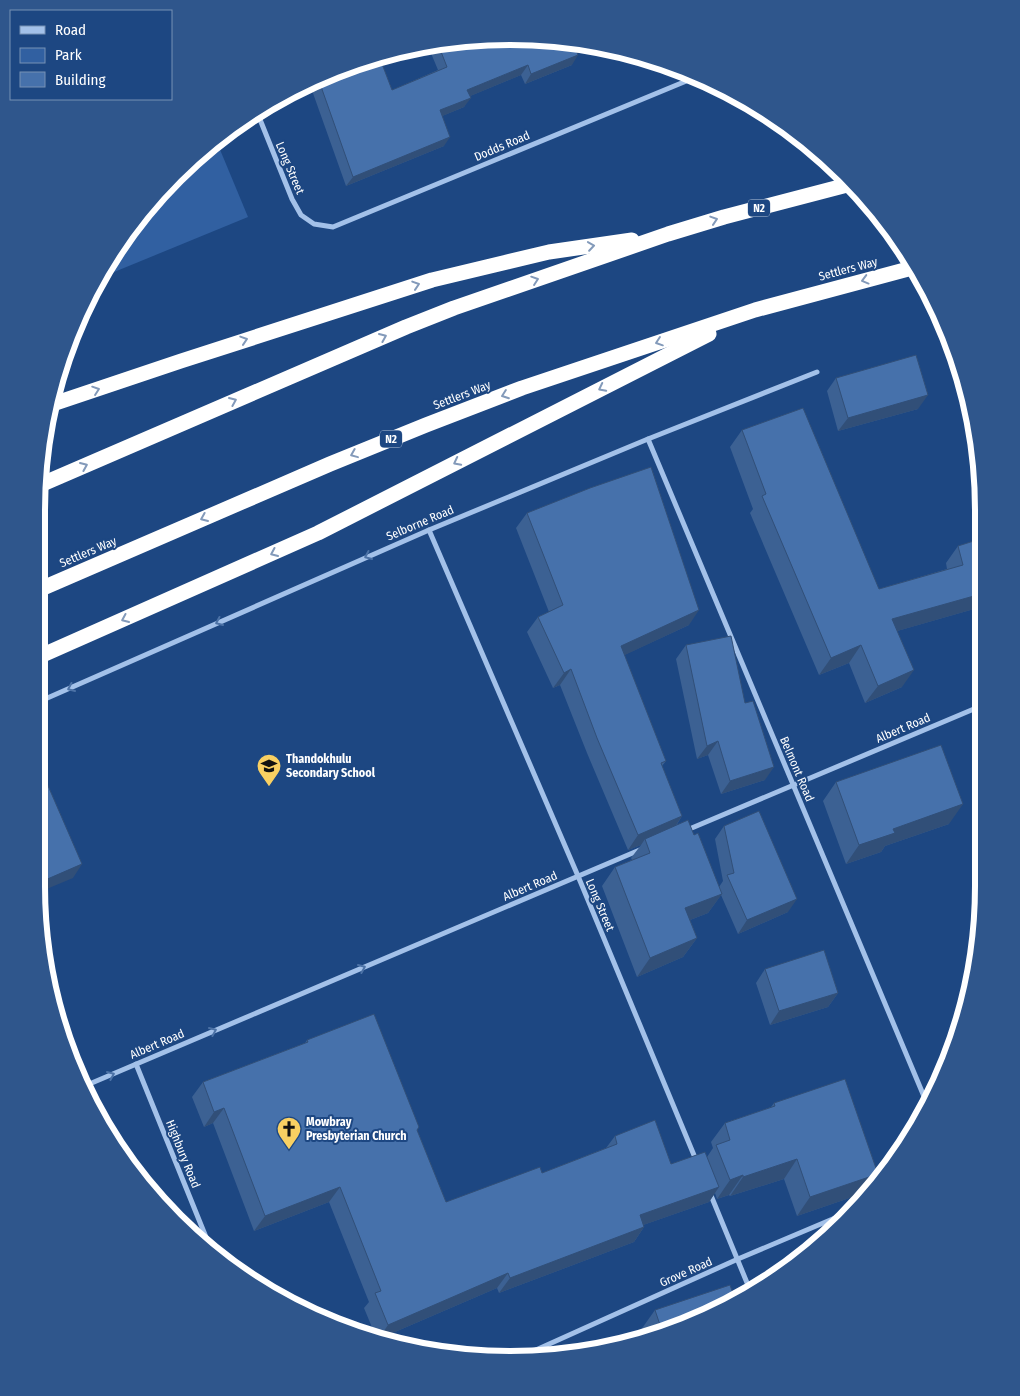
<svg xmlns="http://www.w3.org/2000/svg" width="1020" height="1396" viewBox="0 0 1020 1396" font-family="'Fira Sans Condensed',sans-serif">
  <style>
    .green { fill: #3160a1 }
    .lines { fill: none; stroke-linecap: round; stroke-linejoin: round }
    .street { stroke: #a3c1e9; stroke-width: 5 }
    .highway { stroke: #fff; stroke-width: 15 }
    .wall { fill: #3c6193 }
    .shaded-wall { fill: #314f78 }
    .building { fill: #4671ab; stroke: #314f78 }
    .oneway { stroke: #839aba }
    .oneway2 { stroke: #4c72a6 }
    .labels { text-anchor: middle; stroke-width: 4; stroke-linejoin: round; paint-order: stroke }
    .shield { fill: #1d4782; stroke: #bbc8da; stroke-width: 1 }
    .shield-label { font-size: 11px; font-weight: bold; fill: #fff }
    .street-label { font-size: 12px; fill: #fff; stroke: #1d4782 }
    .poi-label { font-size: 12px; font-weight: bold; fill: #fff; stroke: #1d4782; text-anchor: start }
    .rim { fill: none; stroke: #fff; stroke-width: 6 }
  </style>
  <rect width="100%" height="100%" fill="#1d4782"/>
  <path class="green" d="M216 140 248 217 102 277 116 247Z"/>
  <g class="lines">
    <g class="street">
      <path d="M257 112 292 199 301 215 314 224 333 227 696 77"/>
      <path d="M648 439 928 1106"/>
      <path d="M429 530 578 876 696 1160"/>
      <path d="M36 703 429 530 648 439 817 372"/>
      <path d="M687 830 981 706"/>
      <path d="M136 1064 212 1252"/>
      <path d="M87 1085 642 849"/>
      <path d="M710 1193 750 1290"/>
      <path d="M527 1354 738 1259 854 1210"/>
    </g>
    <g class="highway">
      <path d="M50 405 181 361 432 280 549 252 632 240"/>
      <path d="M40 485 406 327 454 308 668 234 724 217 851 184"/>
      <path d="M36 591 330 464 426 425 522 388 755 310 912 268"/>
      <path d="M36 658 318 533 709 334"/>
    </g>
  </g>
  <g class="wall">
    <path d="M479 37 576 41 573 42 572 65 525 84 521 75 470 96 464 107 442 116 444 146 346 186 309 82 379 56 392 90 438 70 428 46Z"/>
    <path d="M836 378 918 409 838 431 827 391Z"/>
    <path d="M742 430 879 589 947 569 946 563 958 546 980 539 981 607 897 631 902 687 865 703 849 663 819 675 750 513 753 509 730 447Z"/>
    <path d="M527 513 689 625 624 655 666 761 662 766 682 816 676 826 694 835 719 887 723 881 715 839 724 826 788 912 738 934 721 895 708 913 690 920 697 938 683 957 637 977 602 886 615 867 632 860 631 858 641 845 628 850 587 753 560 685 553 688 527 632 538 617 549 612 516 528Z"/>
    <path d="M686 645 745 703 765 780 721 794 708 755 697 759 676 659Z"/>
    <path d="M836 782 949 824 885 846 881 852 846 864 823 801Z"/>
    <path d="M765 969 838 993 828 1007 770 1025 756 983Z"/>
    <path d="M956 1030 959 1038 948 1062 942 1049Z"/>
    <path d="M307 1040 417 1130 446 1202 542 1173 606 1148 615 1136 671 1164 707 1157 713 1148 711 1142 725 1123 771 1107 774 1103 864 1193 797 1216 784 1179 730 1196 729 1195 717 1199 715 1193 709 1202 643 1225 644 1227 634 1242 499 1293 497 1288 381 1338 376 1337 364 1308 369 1302 329 1202 254 1231 213 1123 204 1127 192 1097 203 1082 305 1043Z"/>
    <path d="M655 1310 692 1324 639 1338 638 1334Z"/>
  </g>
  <g class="shaded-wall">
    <path d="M578 55 572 65 525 84 531 74Z"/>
    <path d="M528 65 521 75 461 100 467 90Z"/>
    <path d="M471 98 464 107 433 120 440 110Z"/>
    <path d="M450 137 444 146 346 186 353 177Z"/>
    <path d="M928 395 918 409 838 431 848 418Z"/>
    <path d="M981 594V607L880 636 892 619Z"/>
    <path d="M699 610 689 625 610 662 621 646Z"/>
    <path d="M861 645 849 663 819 675 831 658Z"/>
    <path d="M571 669 560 685 553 688 564 673Z"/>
    <path d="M914 670 902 687 865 703 878 686Z"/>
    <path d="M718 741 708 755 697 759 707 746Z"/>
    <path d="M774 767 765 780 721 794 730 781Z"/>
    <path d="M963 804 949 824 885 846 881 852 846 864 859 845 893 829Z"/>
    <path d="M682 816 672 831 645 839 641 845 628 850 638 835Z"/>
    <path d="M82 864 73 878 37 893 36 884Z"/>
    <path d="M722 894 708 913 672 927 685 908Z"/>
    <path d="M797 899 788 912 738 934 747 920Z"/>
    <path d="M697 938 683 957 637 977 650 958Z"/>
    <path d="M838 993 828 1007 770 1025 779 1011Z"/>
    <path d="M224 1108 213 1123 204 1127 214 1112Z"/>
    <path d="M797 1159 784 1179 730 1196 743 1177Z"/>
    <path d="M878 1174 864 1193 797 1216 810 1197Z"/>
    <path d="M743 1175 729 1195 717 1199 730 1180Z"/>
    <path d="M340 1187 329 1202 254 1231 265 1216Z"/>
    <path d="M719 1187 709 1202 629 1230 640 1215Z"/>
    <path d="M644 1227 634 1242 499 1293 510 1278Z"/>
    <path d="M508 1273 497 1288 381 1338H379L388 1325Z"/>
  </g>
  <g class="building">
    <path d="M479 37 572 40 578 55 531 74 528 65 467 90 471 98 440 110 450 137 353 177 318 78 379 56 392 90 447 67 438 44Z"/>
    <path d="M916 355 928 395 848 418 836 378Z"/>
    <path d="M803 408 879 589 963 565 958 546 980 539 981 594 892 619 914 670 878 686 861 645 831 658 762 496 766 494 742 430Z"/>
    <path d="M651 467 699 610 621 646 666 761 661 763 682 816 638 835 597 738 571 669 564 673 538 617 563 605 527 513 590 488Z"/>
    <path d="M731 636 745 703 753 701 774 767 730 781 718 741 707 746 686 645Z"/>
    <path d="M941 745 963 804 893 829 895 833 859 845 836 782Z"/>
    <path d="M36 758 82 864 36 884Z"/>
    <path d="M759 811 797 899 747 920 727 875 734 873 724 826Z"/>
    <path d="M688 820 694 835 698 833 722 894 685 908 697 938 650 958 615 867 650 853 645 839Z"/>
    <path d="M824 950 838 993 779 1011 765 969Z"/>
    <path d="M374 1014 419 1127 417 1130 446 1202 540 1167 542 1173 617 1144 615 1136 655 1120 671 1164 705 1152 719 1187 640 1215 644 1227 510 1278 508 1273 388 1325 375 1293 381 1291 340 1187 265 1216 224 1108 214 1112 203 1082 308 1042 307 1040Z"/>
    <path d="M961 1028 959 1037 956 1030Z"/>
    <path d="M845 1079 878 1174 810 1197 797 1159 743 1177V1175L730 1180 716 1145 730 1140 725 1123 775 1106 774 1103Z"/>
    <path d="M730 1285 735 1299 692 1324 662 1331 655 1310Z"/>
  </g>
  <defs><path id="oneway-chevron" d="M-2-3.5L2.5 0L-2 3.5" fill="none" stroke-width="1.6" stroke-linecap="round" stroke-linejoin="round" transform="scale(1.25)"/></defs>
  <g class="oneway">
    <use href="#oneway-chevron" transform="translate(714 220) rotate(-18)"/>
    <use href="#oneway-chevron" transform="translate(591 246) rotate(-8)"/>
    <use href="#oneway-chevron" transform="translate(535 280) rotate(-19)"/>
    <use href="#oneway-chevron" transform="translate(865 280) rotate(165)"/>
    <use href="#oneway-chevron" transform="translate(416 285) rotate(-18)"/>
    <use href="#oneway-chevron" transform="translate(383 337) rotate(-23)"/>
    <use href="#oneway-chevron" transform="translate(244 340) rotate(-18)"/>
    <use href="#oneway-chevron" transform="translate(659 342) rotate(161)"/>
    <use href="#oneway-chevron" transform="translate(602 388) rotate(153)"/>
    <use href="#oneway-chevron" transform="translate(96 390) rotate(-19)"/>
    <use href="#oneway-chevron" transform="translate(505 395) rotate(160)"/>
    <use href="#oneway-chevron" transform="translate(233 401) rotate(-23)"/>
    <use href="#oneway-chevron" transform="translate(354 454) rotate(158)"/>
    <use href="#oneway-chevron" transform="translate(457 462) rotate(153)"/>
    <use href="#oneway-chevron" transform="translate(84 466) rotate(-23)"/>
    <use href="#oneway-chevron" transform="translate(204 518) rotate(157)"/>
    <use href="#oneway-chevron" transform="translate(274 553) rotate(156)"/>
    <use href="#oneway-chevron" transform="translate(125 619) rotate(156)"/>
  </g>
  <g class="oneway2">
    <use href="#oneway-chevron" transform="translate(368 556) rotate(156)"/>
    <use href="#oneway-chevron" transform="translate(219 622) rotate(156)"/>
    <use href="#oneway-chevron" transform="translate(71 688) rotate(156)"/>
    <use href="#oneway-chevron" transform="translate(362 968) rotate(-23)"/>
    <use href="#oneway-chevron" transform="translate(213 1031) rotate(-23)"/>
    <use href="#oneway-chevron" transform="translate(111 1075) rotate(-23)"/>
  </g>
  <defs>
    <symbol id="school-pin" viewBox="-11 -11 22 30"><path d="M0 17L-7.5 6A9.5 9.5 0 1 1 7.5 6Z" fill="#f9d062" stroke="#1d4782"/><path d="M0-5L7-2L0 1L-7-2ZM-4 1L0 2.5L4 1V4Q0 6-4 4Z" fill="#111"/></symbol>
    <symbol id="church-pin" viewBox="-11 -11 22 30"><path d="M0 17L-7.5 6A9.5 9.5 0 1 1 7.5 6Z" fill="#f9d062" stroke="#1d4782"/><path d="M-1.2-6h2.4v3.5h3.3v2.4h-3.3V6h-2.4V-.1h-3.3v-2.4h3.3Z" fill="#111"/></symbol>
  </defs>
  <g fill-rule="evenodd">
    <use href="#school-pin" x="255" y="752" width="28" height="38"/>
    <use href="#church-pin" x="275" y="1115" width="28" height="38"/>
  </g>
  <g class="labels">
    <g class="shield">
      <rect x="748" y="199.5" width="22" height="17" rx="4"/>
      <rect x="380" y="430.5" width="22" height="17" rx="4"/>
    </g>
    <g class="shield-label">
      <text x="759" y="212">N2</text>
      <text x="391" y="443">N2</text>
    </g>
    <g class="street-label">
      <text transform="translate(502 146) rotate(-23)" y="4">Dodds Road</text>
      <text transform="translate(290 168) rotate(67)" y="4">Long Street</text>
      <text transform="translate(848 269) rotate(-15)" y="4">Settlers Way</text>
      <text transform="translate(462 395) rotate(-21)" y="4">Settlers Way</text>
      <text transform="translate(420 523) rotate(-23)" y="4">Selborne Road</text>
      <text transform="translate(88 552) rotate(-23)" y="4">Settlers Way</text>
      <text transform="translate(903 728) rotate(-23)" y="4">Albert Road</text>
      <text transform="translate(797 769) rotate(67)" y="4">Belmont Road</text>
      <text transform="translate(530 886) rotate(-23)" y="4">Albert Road</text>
      <text transform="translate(600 905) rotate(67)" y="4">Long Street</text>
      <text transform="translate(157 1044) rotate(-23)" y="4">Albert Road</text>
      <text transform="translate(183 1154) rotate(68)" y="4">Highbury Road</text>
      <text transform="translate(686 1272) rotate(-24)" y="4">Grove Road</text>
    </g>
    <g class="poi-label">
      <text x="286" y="763">Thandokhulu<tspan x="286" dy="14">Secondary School</tspan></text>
      <text x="306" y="1126">Mowbray<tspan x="306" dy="14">Presbyterian Church</tspan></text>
    </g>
  </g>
  <path d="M0 0H1020V1396H0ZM510 45H510A465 465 0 0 1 975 510V886A465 465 0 0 1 510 1351H510A465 465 0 0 1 45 886V510A465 465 0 0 1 510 45Z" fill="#2f568c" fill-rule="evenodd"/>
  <path class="rim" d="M510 45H510A465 465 0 0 1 975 510V886A465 465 0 0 1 510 1351H510A465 465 0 0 1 45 886V510A465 465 0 0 1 510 45Z"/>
  <rect x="10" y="10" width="162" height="90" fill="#1d4782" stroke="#7791b4"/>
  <rect x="20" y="26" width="25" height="8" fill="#a3c1e9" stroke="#7791b4"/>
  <text x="55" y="35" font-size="15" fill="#ffffff">Road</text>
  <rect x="20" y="48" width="25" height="15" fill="#3160a1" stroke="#7791b4"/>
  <text x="55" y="60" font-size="15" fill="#ffffff">Park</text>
  <rect x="20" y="72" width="25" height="15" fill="#4671ab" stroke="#7791b4"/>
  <text x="55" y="85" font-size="15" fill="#ffffff">Building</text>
</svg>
